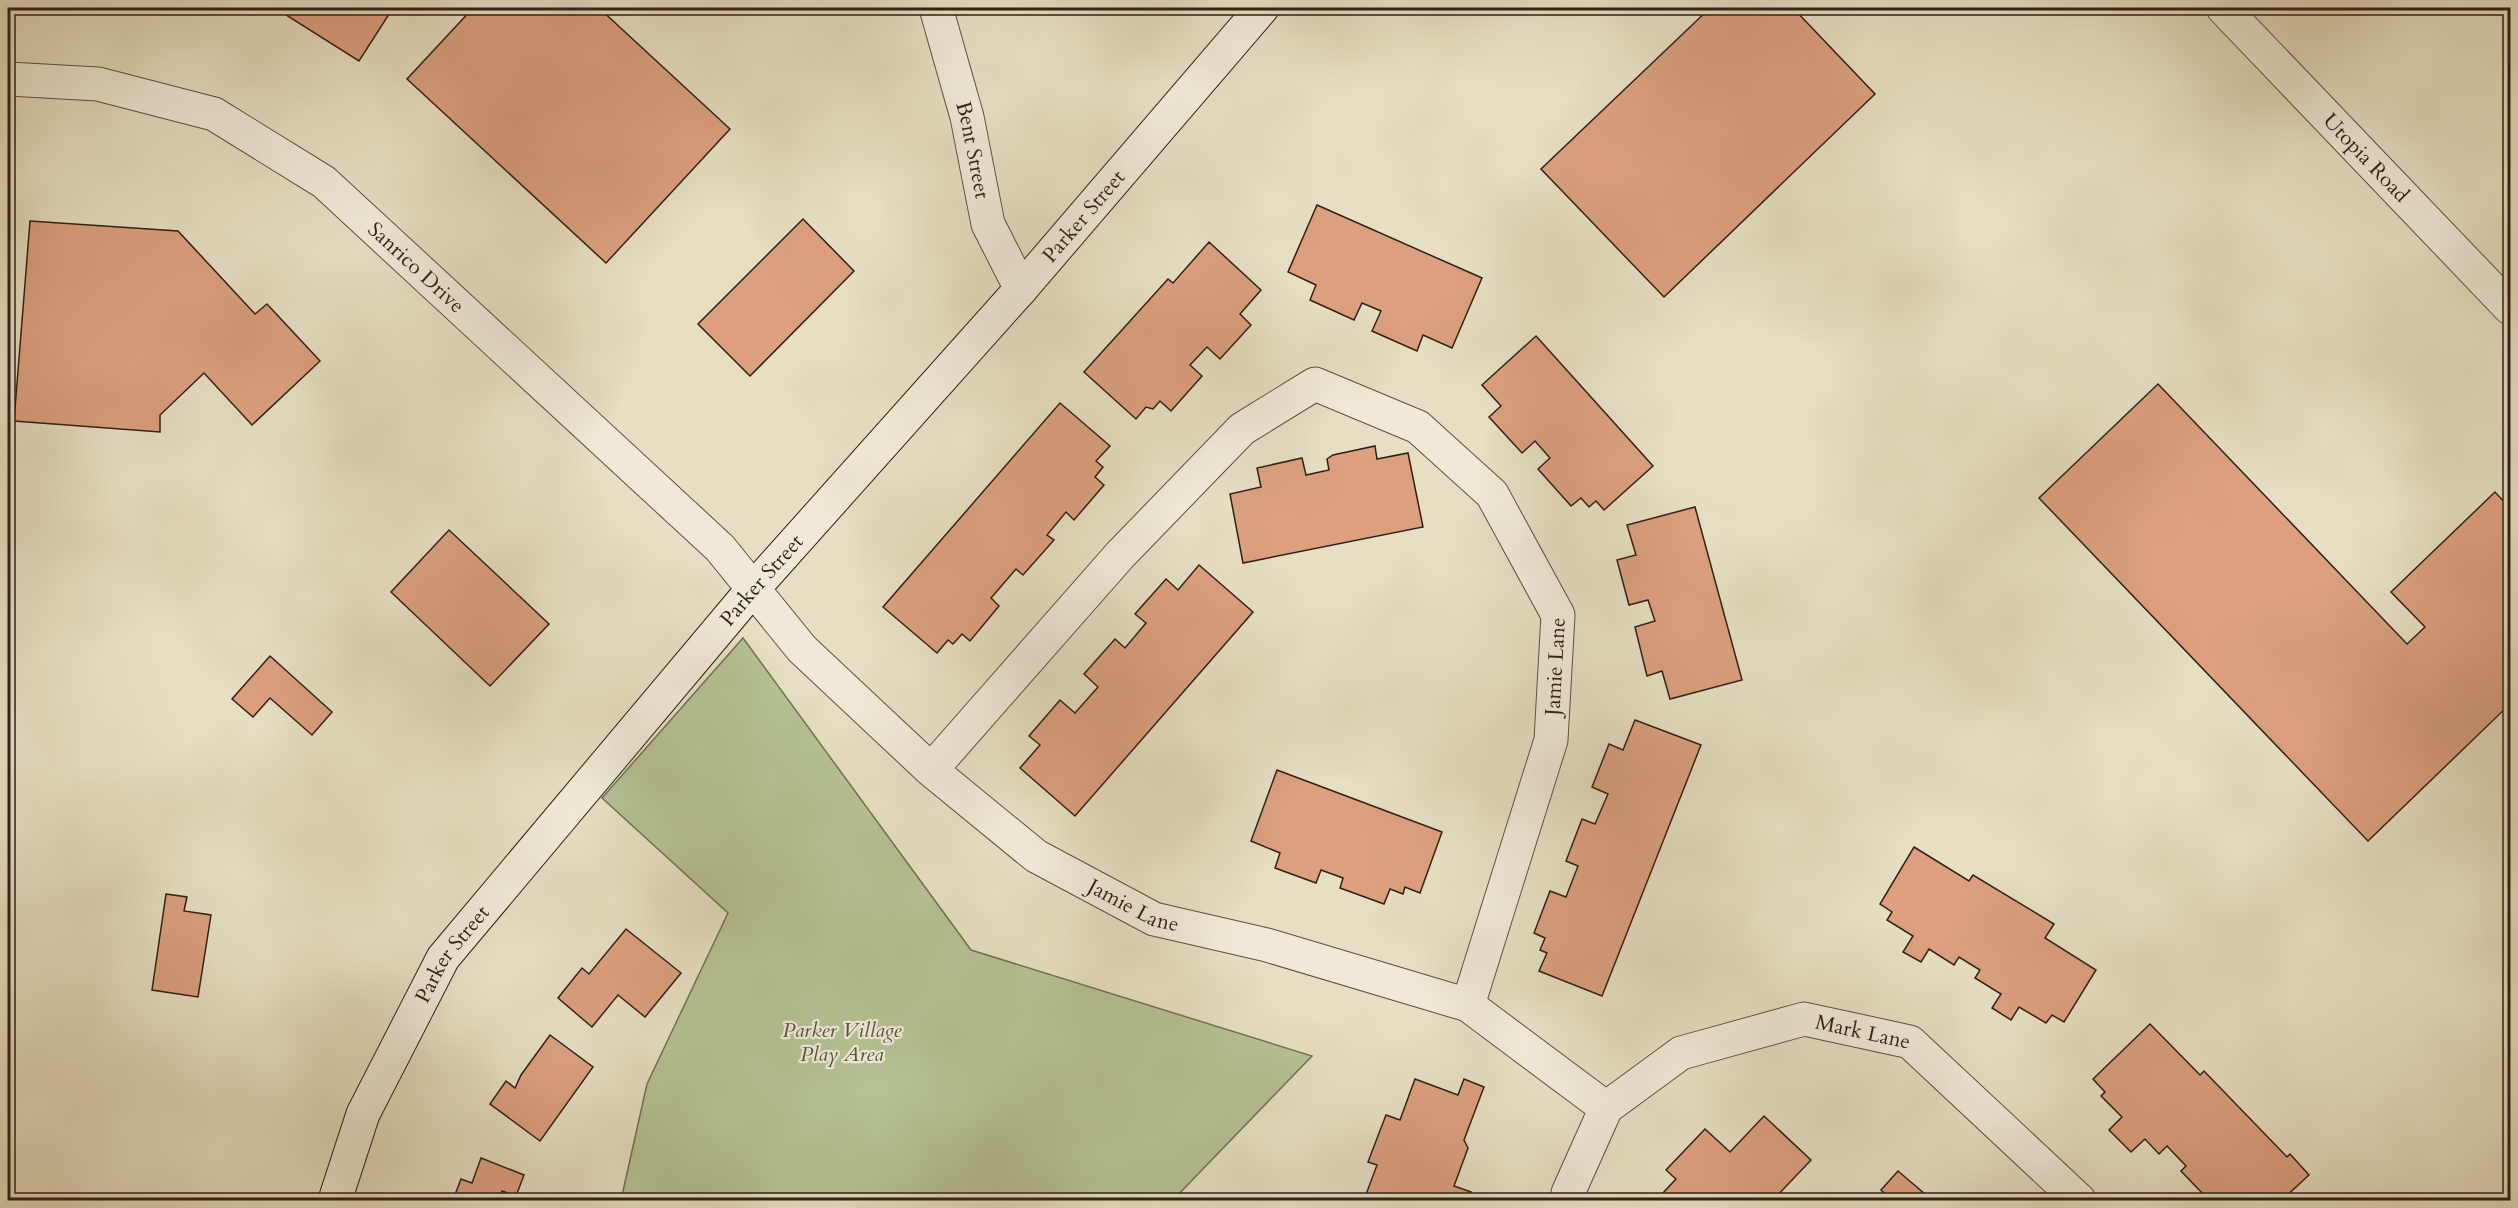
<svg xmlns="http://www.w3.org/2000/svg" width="2518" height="1208" viewBox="0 0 2518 1208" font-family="Cardo,serif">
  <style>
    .green { fill: #b5c294; stroke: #737056; stroke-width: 1.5 }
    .building { fill: #dca07f; stroke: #311f17; stroke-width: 1.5 }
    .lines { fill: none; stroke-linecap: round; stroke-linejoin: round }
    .street-casing { stroke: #5e4f42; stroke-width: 35 }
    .secondary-casing { stroke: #311f17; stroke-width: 35 }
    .street { stroke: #efead8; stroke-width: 33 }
    .secondary { stroke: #efead8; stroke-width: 33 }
    .labels { text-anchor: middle; stroke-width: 4.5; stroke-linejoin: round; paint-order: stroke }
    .street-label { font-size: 21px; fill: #311f17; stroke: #efead8 }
    .park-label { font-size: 21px; font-style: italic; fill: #59503c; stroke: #efead8 }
  </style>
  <rect width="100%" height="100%" fill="#e6dfc3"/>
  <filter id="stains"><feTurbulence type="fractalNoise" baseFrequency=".00333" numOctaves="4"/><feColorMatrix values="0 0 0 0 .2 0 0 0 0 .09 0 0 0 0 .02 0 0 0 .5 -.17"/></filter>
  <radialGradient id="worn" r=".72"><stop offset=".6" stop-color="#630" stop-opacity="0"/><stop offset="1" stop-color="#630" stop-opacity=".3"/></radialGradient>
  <path class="green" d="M743 638 971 950 1312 1056 1173 1200H621L647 1084 728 913 602 798Z"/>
  <g class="building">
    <path d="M275 8H393L359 61Z"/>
    <path d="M473 8H599L730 129 606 263 407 79Z"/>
    <path d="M1710 8H1793L1875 94 1664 297 1541 169Z"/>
    <path d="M1317 205 1482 278 1452 348 1423 335 1417 351 1372 331 1381 311 1362 303 1354 320 1310 300 1316 285 1288 272Z"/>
    <path d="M803 219 854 271 750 376 698 324Z"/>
    <path d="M30 221 178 231 255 314 267 304 320 361 252 425 204 373 160 415V432L14 421Z"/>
    <path d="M1209 242 1261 290 1240 314 1251 325 1220 359 1207 347 1190 365 1202 376 1171 411 1160 401 1153 409 1146 407 1136 419 1084 372 1168 279 1173 283Z"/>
    <path d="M1536 336 1653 466 1604 510 1596 501 1589 507 1581 498 1571 506 1538 469 1550 458 1535 441 1522 453 1489 417 1501 406 1482 385Z"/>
    <path d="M2158 384 2407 644 2425 627 2391 592 2495 492 2510 508V704L2368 841 2039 498Z"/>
    <path d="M1060 403 1110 446 1096 461 1103 467 1095 477 1104 485 1074 520 1066 512 1047 535 1054 540 1023 575 1016 569 991 598 999 606 970 641 962 634 953 644 948 640 937 653 883 607Z"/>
    <path d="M1375 446 1377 459 1408 453 1423 527 1243 563 1230 494 1261 487 1257 468 1302 458 1306 475 1329 470 1327 459 1333 455Z"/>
    <path d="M1695 507 1742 680 1670 699 1662 671 1647 676 1635 627 1655 621 1648 600 1629 605 1617 560 1636 555 1627 525Z"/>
    <path d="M449 530 549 624 490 686 391 592Z"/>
    <path d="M1199 565 1253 612 1075 816 1020 768 1040 745 1029 736 1060 700 1075 713 1098 687 1084 674 1115 639 1125 648 1146 623 1135 614 1166 579 1178 590Z"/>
    <path d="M270 656 332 712 312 735 270 698 253 717 232 699Z"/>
    <path d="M1635 720 1701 745 1602 996 1539 971 1547 953 1540 950 1545 938 1534 933 1550 891 1566 897 1578 866 1566 861 1582 819 1595 824 1608 794 1592 787 1609 744 1623 750Z"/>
    <path d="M1277 770 1442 832 1420 893 1405 887 1403 894 1390 889 1384 904 1340 888 1343 878 1321 870 1316 883 1275 868 1280 853 1251 841Z"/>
    <path d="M1914 847 1969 881 1973 875 2054 924 2045 938 2096 970 2064 1022 2052 1015 2046 1023 2019 1007 2011 1020 1992 1008 2001 994 1975 978 1980 970 1959 957 1954 965 1929 949 1921 962 1903 952 1913 936 1887 920 1892 912 1880 904Z"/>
    <path d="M166 894 187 897 184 911 211 915 198 997 152 990Z"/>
    <path d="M626 929 681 973 645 1017 618 995 592 1027 558 998 582 968 589 974Z"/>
    <path d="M2150 1024 2200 1075 2204 1071 2287 1157 2290 1154 2309 1175 2282 1200H2197L2203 1194 2181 1171 2186 1166 2167 1146 2159 1154 2145 1139 2131 1152 2109 1130 2122 1117 2101 1096 2105 1092 2093 1079Z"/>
    <path d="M550 1035 593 1067 540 1141 490 1104 506 1081 515 1088 521 1075Z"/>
    <path d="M1415 1079 1458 1095 1464 1079 1484 1087 1464 1140 1468 1148 1454 1186 1471 1192 1468 1200H1364L1377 1165 1368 1162 1386 1115 1400 1120Z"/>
    <path d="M1764 1116 1811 1160 1773 1200H1662L1661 1195 1676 1179 1666 1170 1705 1129 1730 1152Z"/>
    <path d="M481 1158 524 1175 516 1196 502 1191 499 1200H453L461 1179 472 1183Z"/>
    <path d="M1898 1171 1932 1200H1891L1881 1190Z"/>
  </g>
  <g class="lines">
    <defs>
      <g id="street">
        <path id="s1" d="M936 8 967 117 988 224 1021 289"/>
        <path id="s2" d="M2223 8 2510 308"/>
        <path id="s3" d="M8 79 98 84 214 114 324 182 720 548 802 649 931 770 1036 856 1154 919 1267 945 1468 1005 1551 740 1558 615 1492 494 1418 427 1315 384 1242 429 1120 555 931 770"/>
        <path d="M1468 1005 1606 1108"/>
        <path id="s4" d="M1568 1200V1193L1606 1108 1681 1053 1804 1019 1910 1042 2079 1200"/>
      </g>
      <g id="secondary">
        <path id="s5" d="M335 1200 363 1114 443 958 752 590 1021 289 1262 8"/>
      </g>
    </defs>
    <use href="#street" class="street-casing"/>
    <use href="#secondary" class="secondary-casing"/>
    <use href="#street" class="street"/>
    <use href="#secondary" class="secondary"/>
  </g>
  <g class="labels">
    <g class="street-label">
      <text dy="7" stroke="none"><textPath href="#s1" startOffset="147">Bent Street</textPath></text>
      <text dy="7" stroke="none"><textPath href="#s2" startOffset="207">Utopia Road</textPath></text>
      <text dy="7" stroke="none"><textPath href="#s5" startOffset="1246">Parker Street</textPath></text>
      <text dy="7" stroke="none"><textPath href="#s3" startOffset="465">Sanrico Drive</textPath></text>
      <text dy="7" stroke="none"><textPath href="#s5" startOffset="760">Parker Street</textPath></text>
      <text dy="7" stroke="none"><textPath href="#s3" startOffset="2132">Jamie Lane</textPath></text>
      <text dy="7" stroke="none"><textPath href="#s3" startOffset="1431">Jamie Lane</textPath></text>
      <text dy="7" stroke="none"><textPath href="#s5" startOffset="274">Parker Street</textPath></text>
      <text dy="7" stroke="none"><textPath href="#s4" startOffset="381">Mark Lane</textPath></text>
    </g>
    <g class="park-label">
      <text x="842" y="1037">Parker Village<tspan x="842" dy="24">Play Area</tspan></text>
    </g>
  </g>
  <rect width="2518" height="1208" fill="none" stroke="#e6dfc3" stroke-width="30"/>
  <rect x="9" y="9" width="2500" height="1190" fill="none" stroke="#311f17" stroke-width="3"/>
  <rect x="15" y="15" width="2488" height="1178" fill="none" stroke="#311f17" stroke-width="1.5"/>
  <rect width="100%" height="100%" filter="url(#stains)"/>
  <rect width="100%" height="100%" fill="url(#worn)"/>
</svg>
